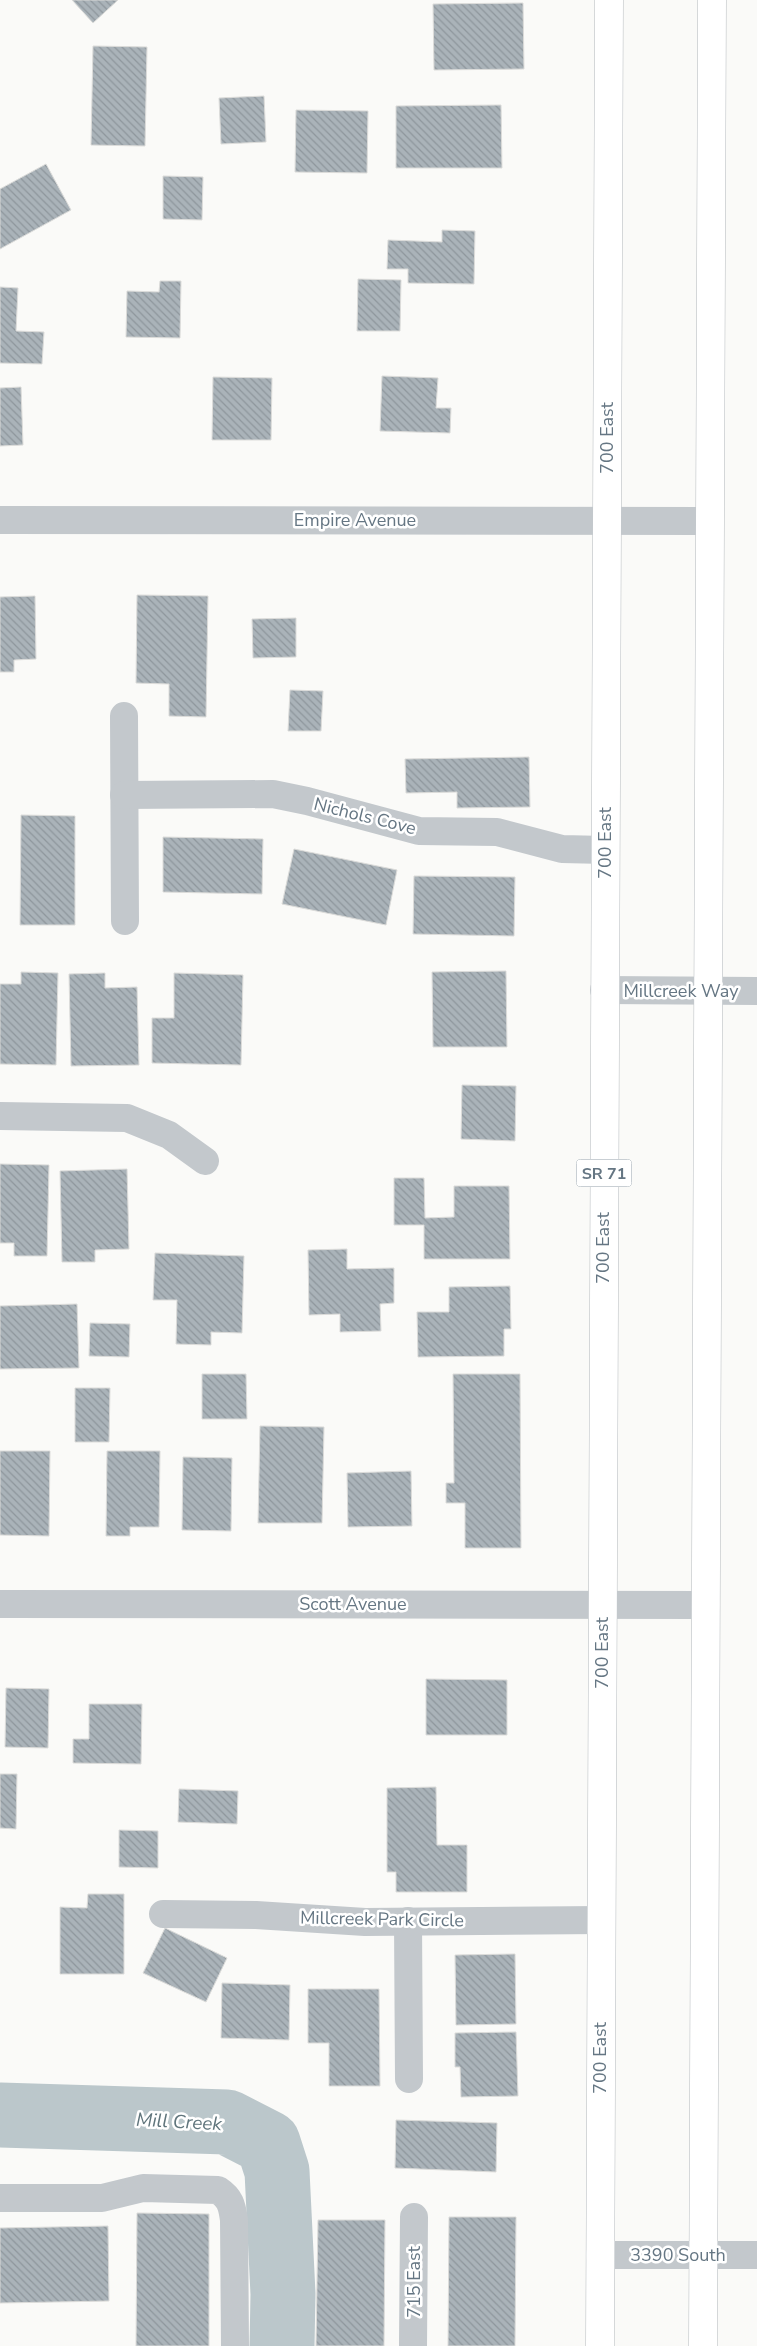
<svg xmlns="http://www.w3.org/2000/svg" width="757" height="2346" viewBox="0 0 757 2346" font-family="'Nunito Sans',sans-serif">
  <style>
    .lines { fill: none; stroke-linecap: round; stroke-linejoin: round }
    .river { stroke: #bbc7cb; stroke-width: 65 }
    .building { fill: url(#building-back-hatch); stroke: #dcdcda }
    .primary-casing { stroke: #b5babe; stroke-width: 29 }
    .street { stroke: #c3c8cc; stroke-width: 28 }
    .primary { stroke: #fff; stroke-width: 28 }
    .labels { text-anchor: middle; stroke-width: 5; stroke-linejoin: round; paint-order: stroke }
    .shield { fill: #fff; stroke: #939fa8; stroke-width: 1 }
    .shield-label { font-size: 16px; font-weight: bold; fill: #657683 }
    .street-label { font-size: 18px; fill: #657683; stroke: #fff }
    .water-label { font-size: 19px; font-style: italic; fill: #60757c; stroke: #fff }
  </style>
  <defs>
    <pattern id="building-back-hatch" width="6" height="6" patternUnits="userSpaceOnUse" patternTransform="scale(1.25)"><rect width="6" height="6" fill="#aab3b9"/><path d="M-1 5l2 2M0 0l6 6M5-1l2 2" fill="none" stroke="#8e969c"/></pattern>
  </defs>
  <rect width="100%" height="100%" fill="#fafaf8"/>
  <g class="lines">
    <path class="river" d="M0 2115 227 2122 268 2143 277 2171 283 2294 282 2346"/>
  </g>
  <g class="building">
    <path d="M72 0H118L93 23Z"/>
    <path d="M523 3 524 69 434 70 433 4Z"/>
    <path d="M93 46 147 47 145 146 91 145Z"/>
    <path d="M264 96 266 142 221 144 219 98Z"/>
    <path d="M501 105 502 168H396V106Z"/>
    <path d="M296 110 368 111 367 173 295 172Z"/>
    <path d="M46 164 71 210 0 249V189Z"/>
    <path d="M163 176 203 177 202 220 163 219Z"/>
    <path d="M442 230 475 231 474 284 408 283V269H387L388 240 442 242Z"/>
    <path d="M358 279 401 280 400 331H357Z"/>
    <path d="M160 281H181L180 338 126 337 127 291 159 292Z"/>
    <path d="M0 287 18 288 16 331 44 332 42 364 0 363Z"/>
    <path d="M382 376 438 378 436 408H451L450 433 380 431Z"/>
    <path d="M213 377 272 378 271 440H212Z"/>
    <path d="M21 387 23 445 0 446V388Z"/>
    <path d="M137 595 208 596 206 717 169 716V684L136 683Z"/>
    <path d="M35 596 36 659 14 660V672H0V597Z"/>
    <path d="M296 618V657L253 658 252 619Z"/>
    <path d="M290 690 323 691 321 731H288Z"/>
    <path d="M529 757 530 807 457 808V792L406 793 405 759Z"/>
    <path d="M21 815 75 816V925H20Z"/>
    <path d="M163 837 263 839 262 894 163 892Z"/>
    <path d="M294 849 397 870 386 925 282 904Z"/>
    <path d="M414 876 515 877 514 936 413 934Z"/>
    <path d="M506 971 507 1047H433L432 972Z"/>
    <path d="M21 972 58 973 56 1065 0 1064V984H21Z"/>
    <path d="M105 973V988L137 987 139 1065 71 1066 69 974Z"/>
    <path d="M174 973 243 975 241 1065 152 1063V1018H174Z"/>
    <path d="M462 1085 516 1086 515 1141 461 1139Z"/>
    <path d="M0 1164 49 1165 47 1256H14V1243H0Z"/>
    <path d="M127 1169 129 1249 95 1250V1262H62L60 1171Z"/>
    <path d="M394 1178H424L425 1218 454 1217V1186H509L510 1259H424V1225H394Z"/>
    <path d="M347 1249V1269L394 1268V1303L380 1304 381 1331 340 1332V1314L309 1315 308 1250Z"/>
    <path d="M155 1253 244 1256 242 1333 211 1332V1345L176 1344 177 1300H153Z"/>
    <path d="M510 1286 511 1329H504V1356L418 1357 417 1312H449V1287Z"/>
    <path d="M77 1304 79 1368 0 1369V1306Z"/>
    <path d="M90 1323 130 1324 129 1357 89 1356Z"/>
    <path d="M202 1374H246L247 1419H202Z"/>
    <path d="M453 1374H520L521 1548H465V1503H446V1483H454Z"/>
    <path d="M75 1388H110L109 1442H75Z"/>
    <path d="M260 1426 324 1427 322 1523H258Z"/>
    <path d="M0 1451H50L49 1536 0 1535Z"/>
    <path d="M107 1451H160L159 1527H130V1536H106Z"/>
    <path d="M183 1457 232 1458 231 1531 182 1530Z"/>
    <path d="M411 1471 412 1526 348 1527 347 1473Z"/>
    <path d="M426 1679 507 1680V1735H426Z"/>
    <path d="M6 1688 49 1689 48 1748 5 1747Z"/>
    <path d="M89 1704H142L141 1764 73 1763V1739H89Z"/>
    <path d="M0 1774H17L16 1829 0 1828Z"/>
    <path d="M436 1787 437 1845H467V1892H396V1872H387V1788Z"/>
    <path d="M179 1789 238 1791 237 1824 178 1822Z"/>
    <path d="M119 1830 158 1831V1868L119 1867Z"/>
    <path d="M88 1894H124V1974H60V1907L87 1908Z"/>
    <path d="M165 1928 227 1958 206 2002 143 1973Z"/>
    <path d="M515 1954 516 2024 456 2025 455 1955Z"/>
    <path d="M222 1983 290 1985 289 2040 221 2038Z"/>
    <path d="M308 1989H379L380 2086H329V2043H308Z"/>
    <path d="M516 2032 518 2096 461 2097 460 2067H455V2033Z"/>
    <path d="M396 2120 497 2123 496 2172 395 2168Z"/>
    <path d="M137 2213 209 2214V2346H136Z"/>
    <path d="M449 2217H516L515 2346H448Z"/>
    <path d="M318 2220H385L384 2346H316Z"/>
    <path d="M108 2226 109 2301 0 2303V2228Z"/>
  </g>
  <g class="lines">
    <defs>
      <g id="primary">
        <path d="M600 2346 609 0"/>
        <path d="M703 2346 712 0"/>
      </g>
    </defs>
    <use href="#primary" class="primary-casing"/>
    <g class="street">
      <path d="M0 520 710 521"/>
      <path d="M124 716 125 921"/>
      <path d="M124 795 273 794 307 801 419 831 497 832 562 849 605 850"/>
      <path d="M604 990 757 991"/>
      <path d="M0 1116 127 1118 169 1135 205 1161"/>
      <path d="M0 1604 706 1605"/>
      <path d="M163 1914 256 1915 365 1922 601 1920"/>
      <path d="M408 1921 409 2079"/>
      <path d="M0 2198H102L143 2188 218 2190C230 2198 232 2205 234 2220L235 2346"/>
      <path d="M600 2255H757"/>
      <path d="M413 2346 414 2217"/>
    </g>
    <use href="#primary" class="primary"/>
  </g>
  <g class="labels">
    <rect class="shield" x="576.5" y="1159.5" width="55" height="27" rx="4"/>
    <g class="shield-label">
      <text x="604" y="1179">SR 71</text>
    </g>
    <g class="street-label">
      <text transform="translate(607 438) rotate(-90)" y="6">700 East</text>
      <text x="355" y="526">Empire Avenue</text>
      <text transform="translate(365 816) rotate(14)" y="6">Nichols Cove</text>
      <text transform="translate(605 843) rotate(-90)" y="6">700 East</text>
      <text x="681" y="997">Millcreek Way</text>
      <text transform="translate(603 1248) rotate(-90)" y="6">700 East</text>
      <text x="353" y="1610">Scott Avenue</text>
      <text transform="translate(602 1653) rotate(-90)" y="6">700 East</text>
      <text transform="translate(382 1919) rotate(1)" y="6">Millcreek Park Circle</text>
      <text transform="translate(600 2058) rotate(-90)" y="6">700 East</text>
      <text x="678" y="2261">3390 South</text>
      <text transform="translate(414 2282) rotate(-90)" y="6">715 East</text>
    </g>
    <g class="water-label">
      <text transform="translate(179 2121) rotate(3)" y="7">Mill Creek</text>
    </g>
  </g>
</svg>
